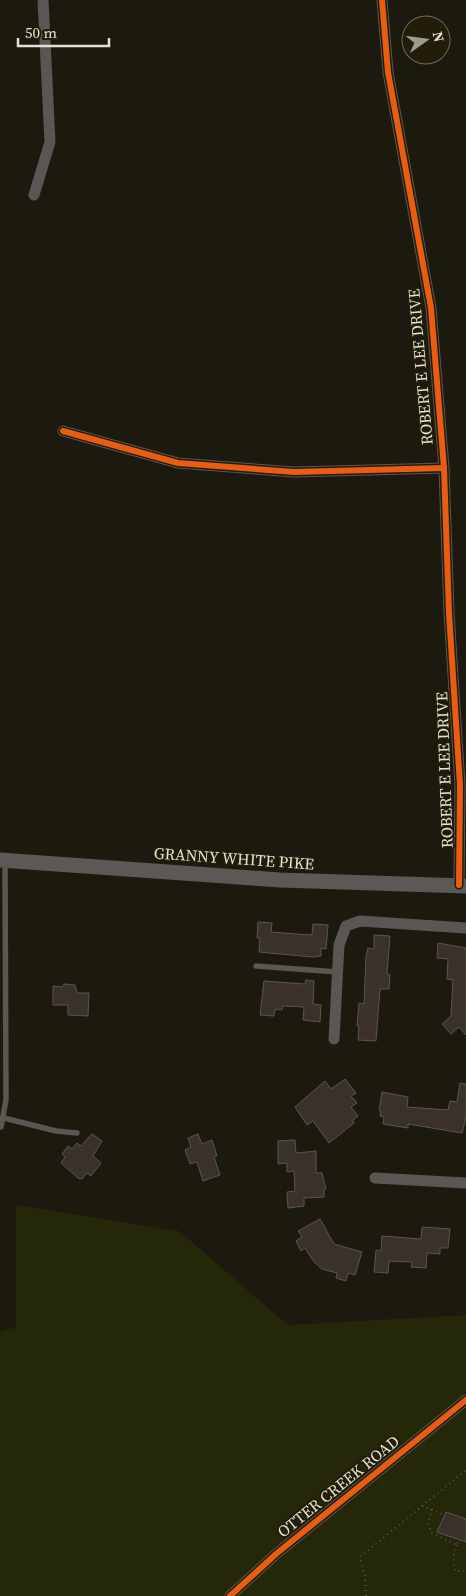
<svg xmlns="http://www.w3.org/2000/svg" width="466" height="1596" viewBox="0 0 466 1596" font-family="'Source Serif 4',serif">
  <style>
    .green { fill: #242809 }
    .building { fill: #3a322a; stroke: #5b554e }
    .lines { fill: none; stroke-linecap: round; stroke-linejoin: round }
    .path { stroke: #55524d; stroke-width: 2; stroke-dasharray: 1 4; stroke-linecap: butt }
    .service { stroke: #595654; stroke-width: 5.5 }
    .minor { stroke: #595654; stroke-width: 11 }
    .secondary { stroke: #5c5855; stroke-width: 15 }
    .cycleway-casing { stroke: #221d09; stroke-width: 9 }
    .cycleway { stroke: #e95d12; stroke-width: 6 }
    .labels { text-anchor: middle; stroke-width: 4; stroke-linejoin: round; paint-order: stroke }
    .street-label { font-size: 16px; fill: #e4e1d4; stroke: #221d09 }
  </style>
  <rect width="100%" height="100%" fill="#1c1a0f"/>
  <path class="green" d="M16 1205 179 1231 288 1325 466 1315V1596H0V1332L16 1327Z"/>
  <g class="building">
    <path d="M258 922 272 923 271 932 296 934 312 935 313 924 328 925 326 949 321 948V956L313 957 259 952 260 938H257Z"/>
    <path d="M374 935 390 936 387 974 390 975 389 989H380L376 1041 358 1040 359 1026H357L359 1003 364 1004 366 956 368 948 374 949Z"/>
    <path d="M438 943 466 948V1035L459 1027 451 1034 442 1024 451 1016 453 980 447 979 448 959 437 958Z"/>
    <path d="M306 980 314 981 313 1004 321 1005 320 1022 303 1020 304 1007 283 1006 282 1010 275 1009 274 1016 260 1015 264 981 305 984Z"/>
    <path d="M64 984 75 985 77 993H89L88 1016 68 1015V1005H53V986L62 987Z"/>
    <path d="M345 1079 356 1093 351 1096 357 1103 351 1107 358 1116 353 1120 354 1123 329 1143 313 1121 307 1125 295 1107 325 1081 331 1089Z"/>
    <path d="M460 1083 466 1084V1117L462 1133 408 1124V1128L383 1124 384 1117 380 1116 381 1111 379 1110 382 1092 408 1097 407 1107 448 1110 450 1101 457 1102Z"/>
    <path d="M92 1134 102 1141 93 1156 101 1163 91 1176 87 1173 82 1179 78 1178 61 1163 65 1157 62 1154 68 1146 72 1149 77 1143 81 1146Z"/>
    <path d="M198 1134 202 1144 212 1140 217 1156 214 1157 220 1175 203 1181 197 1162 190 1164 185 1150 191 1147 188 1138Z"/>
    <path d="M295 1140 296 1153 316 1151V1173H322L326 1189H324V1197L304 1198V1206L288 1208 287 1192 295 1191 294 1171 287 1172V1163L278 1164V1141Z"/>
    <path d="M320 1219 334 1244 362 1252 355 1275 348 1273 346 1281 336 1278 337 1273 322 1269 314 1262 305 1248 301 1251 296 1241 302 1237 298 1231Z"/>
    <path d="M422 1227 450 1229 448 1248H440V1254L427 1253 426 1268 411 1267 412 1262 389 1261 388 1273 374 1272 376 1250 381 1251 382 1236 421 1239Z"/>
    <path d="M446 1512 466 1519V1542L437 1532Z"/>
  </g>
  <g class="lines">
    <g class="path">
      <path d="M422 1506 445 1515"/>
      <path d="M432 1509 428 1524 432 1533 457 1545 458 1542"/>
      <path d="M457 1545 453 1558 455 1571H466"/>
      <path d="M366 1596 365 1577 360 1557 466 1470"/>
    </g>
    <g class="service">
      <path d="M256 966 338 972"/>
      <path d="M4 1118 56 1131 77 1133"/>
      <path d="M1 1127 6 1100 5 861"/>
    </g>
    <g class="minor">
      <path d="M382 0 388 72 431 308 444 468 449 613 460 785 459 885"/>
      <path d="M34 195 50 142 43 0"/>
      <path d="M63 431 178 463 294 472 444 468"/>
      <path d="M334 1039 339 945 346 926 360 921 466 928"/>
      <path d="M375 1178 466 1183"/>
      <path d="M230 1596 276 1554 466 1400"/>
    </g>
    <path class="secondary" d="M0 860 280 880 466 886"/>
    <defs>
      <g id="cycleway">
        <path d="M382 0 388 72 431 308 444 468 449 613 460 785 459 885"/>
        <path d="M63 431 178 463 294 472 444 468"/>
        <path d="M230 1596 276 1554 466 1400"/>
      </g>
    </defs>
    <use href="#cycleway" class="cycleway-casing"/>
    <use href="#cycleway" class="cycleway"/>
  </g>
  <g class="labels">
    <g class="street-label">
      <text transform="translate(420 367) rotate(-95)" y="6">ROBERT E LEE DRIVE</text>
      <text transform="translate(444 770) rotate(-92)" y="6">ROBERT E LEE DRIVE</text>
      <text transform="translate(234 858) rotate(4)" y="6">GRANNY WHITE PIKE</text>
      <text transform="translate(338 1486) rotate(-39)" y="6">OTTER CREEK ROAD</text>
    </g>
  </g>
  <g transform="translate(426 40) rotate(76)"><circle r="24" fill="#221d09" stroke="#706b5a"/>
  <path d="M0-4L9 19L0 12L-9 19Z" fill="#9e9b8f"/>
  <text y="-8" font-size="14" font-weight="bold" text-anchor="middle" fill="#e4e1d4">N</text>
  </g>
  <path d="M18 38v8h91v-8" fill="none" stroke="#e4e1d4" stroke-width="2.5"/>
  <text x="25" y="38" font-size="15" fill="#e4e1d4" stroke="#221d09" stroke-width="4" paint-order="stroke">50 m</text>
</svg>
